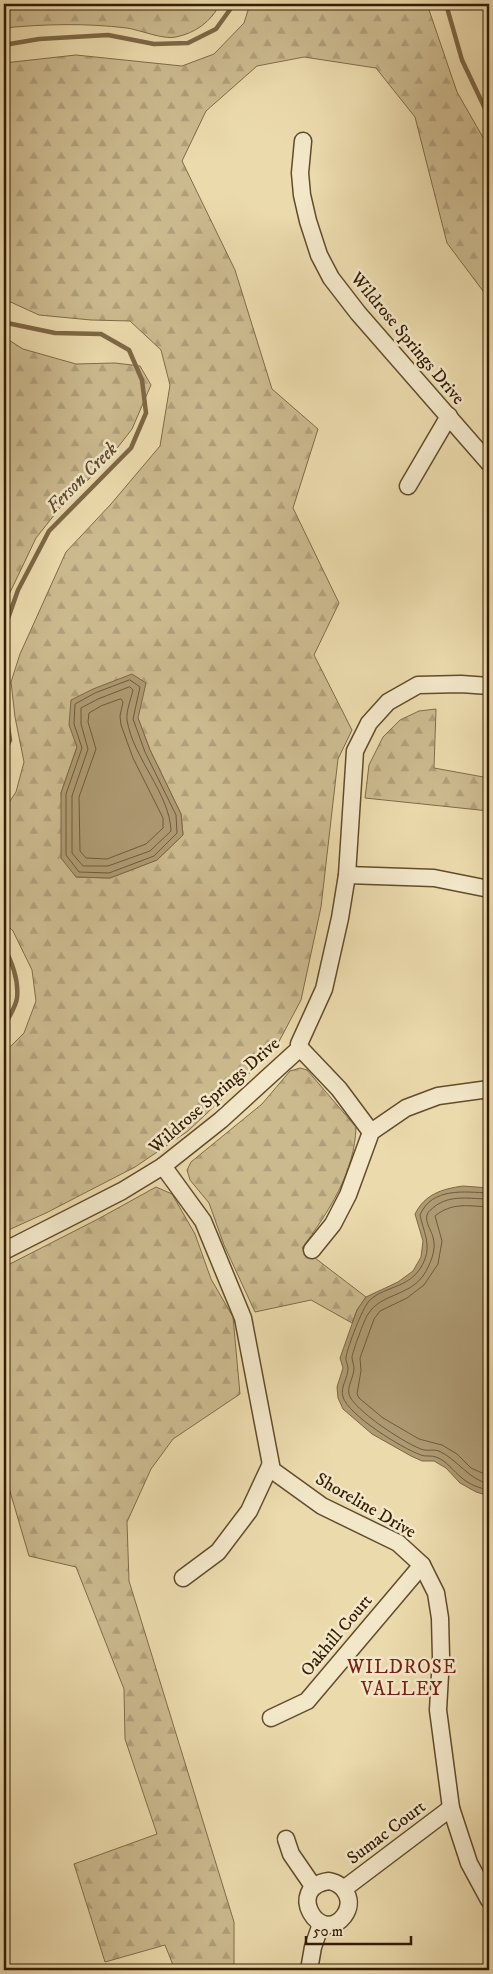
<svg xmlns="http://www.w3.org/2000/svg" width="493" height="1974" viewBox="0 0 493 1974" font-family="'IM FELL DW Pica',serif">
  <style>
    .forest { fill: url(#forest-firs); stroke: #806b48; fill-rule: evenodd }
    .water { fill: #ad9972; stroke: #7d6744 }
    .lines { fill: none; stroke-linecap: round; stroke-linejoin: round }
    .shore { stroke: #705a39; stroke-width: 1 }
    .stream { stroke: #7d6744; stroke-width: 4.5 }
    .street-casing { stroke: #624c2b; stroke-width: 19 }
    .street { stroke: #f2e7c9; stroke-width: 16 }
    .labels { text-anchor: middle; stroke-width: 5; stroke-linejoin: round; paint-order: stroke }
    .street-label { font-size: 18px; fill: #341c00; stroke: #f2e7c9 }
    .water-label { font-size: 19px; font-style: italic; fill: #5e4828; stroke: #f2e7c9 }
    .neighbourhood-label { font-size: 19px; letter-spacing: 1px; fill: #7a1f14; stroke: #f2e7c9 }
  </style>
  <defs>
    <pattern id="forest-firs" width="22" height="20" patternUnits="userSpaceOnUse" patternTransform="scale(1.25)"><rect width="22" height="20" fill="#ccba8f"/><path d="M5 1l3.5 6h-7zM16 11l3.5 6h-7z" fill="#b09f7a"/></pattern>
  </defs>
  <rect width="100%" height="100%" fill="#ebdaac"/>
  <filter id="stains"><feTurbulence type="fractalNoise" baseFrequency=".004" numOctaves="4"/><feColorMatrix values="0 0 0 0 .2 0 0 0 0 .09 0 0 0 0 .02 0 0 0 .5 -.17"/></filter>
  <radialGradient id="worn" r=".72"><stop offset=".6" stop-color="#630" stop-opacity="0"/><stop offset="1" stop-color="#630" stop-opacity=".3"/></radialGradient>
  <g class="forest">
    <path d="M4 4H220C211 22 195 33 176 37 164 40 140 30 127 28 86 23 44 24 4 28Z"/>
    <path d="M250 4H427L457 92 489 148V299L447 243 415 117 376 68 304 57 257 66 206 111 182 161 235 270 272 389 318 429 293 508 339 603 314 655 352 730 338 759 321 907 301 1000 275 1049 188 1131 135 1167 46 1213 4 1232V1053L24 1033 36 1001 32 970 13 931 4 922V810L16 792 24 762 15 717 11 682 20 654 66 552 111 504 160 446 170 385 161 350 130 321 91 320 39 315 4 299V63L76 55 182 66 214 54 244 23ZM138 718 150 750 181 814 183 835 157 860 110 878 76 877 61 793 77 747Z"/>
    <path d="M4 337 23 349 76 364 115 363 140 366 151 385 132 429 108 460 59 509 36 538 4 605Z"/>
    <path d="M436 709 434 768 489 778V811L365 798 369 765 383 737 400 720 419 711Z"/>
    <path d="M300 1068 307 1070 356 1127C355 1172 328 1213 302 1248L366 1297 357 1310 352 1323 311 1300 255 1312 224 1245 209 1203 190 1180 187 1170 191 1162 262 1104 290 1071Z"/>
    <path d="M156 1187 172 1194 195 1234 211 1279 233 1317 240 1394 173 1439 151 1469 127 1522 129 1581 234 1922V1970H175L165 1945 105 1962 74 1864 157 1834 125 1739 124 1689 76 1567 29 1556 4 1471V1440L9 1433 4 1422V1267L98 1219Z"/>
  </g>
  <g class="water">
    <path d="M132 674 146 683 138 718 150 750 181 814 183 835 157 860 110 878 76 877 61 858V793L77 747 69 725 71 700 93 689Z"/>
    <path d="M463 1186 489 1188V1496L476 1492 460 1483 446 1468 434 1461H422L411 1456 372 1434 343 1409 338 1398 337 1387 343 1368 340 1358 357 1310 366 1297 398 1282 413 1271 421 1257 423 1241 415 1214C425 1194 442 1189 463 1186Z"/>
  </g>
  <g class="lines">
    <g class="shore">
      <path d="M130 680 140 687 133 719 145 752 176 815 177 833 154 856 109 873 79 872 66 855V794L82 748 74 724 75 704 95 693Z"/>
      <path d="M130 687 133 690C131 699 126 711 127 720 133 758 170 794 171 831L150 851 108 866H83L72 853V796L88 749 81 724V708L98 699Z"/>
      <path d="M121 699 123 702 120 716 121 725 133 758 163 818V828L146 844 107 859 86 858 80 851 79 797 96 749 88 722 89 713 101 706Z"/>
      <path d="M489 1193C464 1192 432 1187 420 1215 423 1230 431 1244 425 1259 413 1290 386 1284 369 1301 362 1309 348 1346 346 1357 345 1361 348 1364 348 1368 348 1378 340 1387 343 1397 348 1415 403 1449 421 1455 425 1457 431 1455 436 1457 447 1461 453 1471 462 1478 470 1485 479 1488 489 1490"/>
      <path d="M489 1199C471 1199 450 1194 434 1207 432 1209 428 1211 427 1215 425 1222 431 1230 433 1237 437 1250 430 1265 423 1276 409 1296 380 1294 368 1314 364 1320 353 1351 352 1357 352 1361 354 1365 354 1368 354 1377 347 1386 349 1394 352 1409 408 1446 424 1450 429 1451 434 1449 439 1451 458 1460 468 1479 489 1484"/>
      <path d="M489 1207C469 1206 452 1202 435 1216L442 1241 438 1264 424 1285 407 1298 380 1311 374 1319 360 1358 361 1371 357 1394 359 1398 383 1418 419 1439 442 1445 457 1454 471 1468 489 1476"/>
    </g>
    <g class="stream">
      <path d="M446 4 462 60 489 117"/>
      <path d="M4 45 39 39 108 35 154 44 188 43 216 29 234 4"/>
      <path d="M4 321 7 323 55 333 101 334 129 350 142 380 146 413 131 448 49 531 18 590 4 630"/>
      <path d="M4 699 10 740 4 753"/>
      <path d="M4 947C12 962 19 980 17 998 16 1007 8 1018 4 1027"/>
    </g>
    <defs>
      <g id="street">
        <path d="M303 141 300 173 302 195 308 221 319 255 331 278 358 313 489 463"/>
        <path d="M408 486 449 416"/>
        <path d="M347 875 434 878 489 889"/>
        <path d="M300 1048 339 1089 371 1132"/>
        <path d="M163 1166 203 1221 243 1318 272 1470 322 1506 398 1543 422 1565 436 1593 440 1618 441 1657 438 1710 451 1808 469 1863 489 1900"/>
        <path d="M312 1250 333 1224 348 1195 371 1132 406 1108 438 1096 489 1089"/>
        <path d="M4 1251 122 1191 163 1166 221 1120 300 1048 299 1044 324 989 340 918 347 875 355 751 369 723 388 702 418 685 461 684 489 686"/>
        <path d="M183 1578 218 1552 249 1511 270 1466"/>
        <path d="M271 1718 307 1701 422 1565"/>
        <path d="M286 1839 291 1854 313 1886"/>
        <path d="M329 1881C345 1884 355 1901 344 1916 320 1947 284 1887 329 1881Z"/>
        <path d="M345 1888 451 1808"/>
        <path d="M309 1970 313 1947 321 1924"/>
      </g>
    </defs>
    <use href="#street" class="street-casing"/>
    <use href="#street" class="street"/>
  </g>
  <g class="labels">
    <g class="street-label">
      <text transform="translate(408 338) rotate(50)" y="6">Wildrose Springs Drive</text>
      <text transform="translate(214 1095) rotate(-41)" y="6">Wildrose Springs Drive</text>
      <text transform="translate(366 1505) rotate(30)" y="6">Shoreline Drive</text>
      <text transform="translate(336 1635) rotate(-50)" y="6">Oakhill Court</text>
      <text transform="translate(386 1832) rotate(-37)" y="6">Sumac Court</text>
    </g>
    <g class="water-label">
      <text transform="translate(81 477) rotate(-45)" y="7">Ferson Creek</text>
    </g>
    <g class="neighbourhood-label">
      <text x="402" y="1673">WILDROSE<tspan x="402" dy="22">VALLEY</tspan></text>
    </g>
  </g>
  <rect width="493" height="1974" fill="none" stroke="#ebdaac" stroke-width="20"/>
  <rect x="5" y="5" width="483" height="1964" fill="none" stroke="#341c00" stroke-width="2.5"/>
  <rect x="10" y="10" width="473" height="1954" fill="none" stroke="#341c00"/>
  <path d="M306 1936v8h105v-8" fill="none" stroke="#341c00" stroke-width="2.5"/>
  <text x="313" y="1936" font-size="15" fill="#341c00" stroke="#f2e7c9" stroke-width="4" paint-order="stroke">50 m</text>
  <rect width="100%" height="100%" filter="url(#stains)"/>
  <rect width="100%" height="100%" fill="url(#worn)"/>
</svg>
